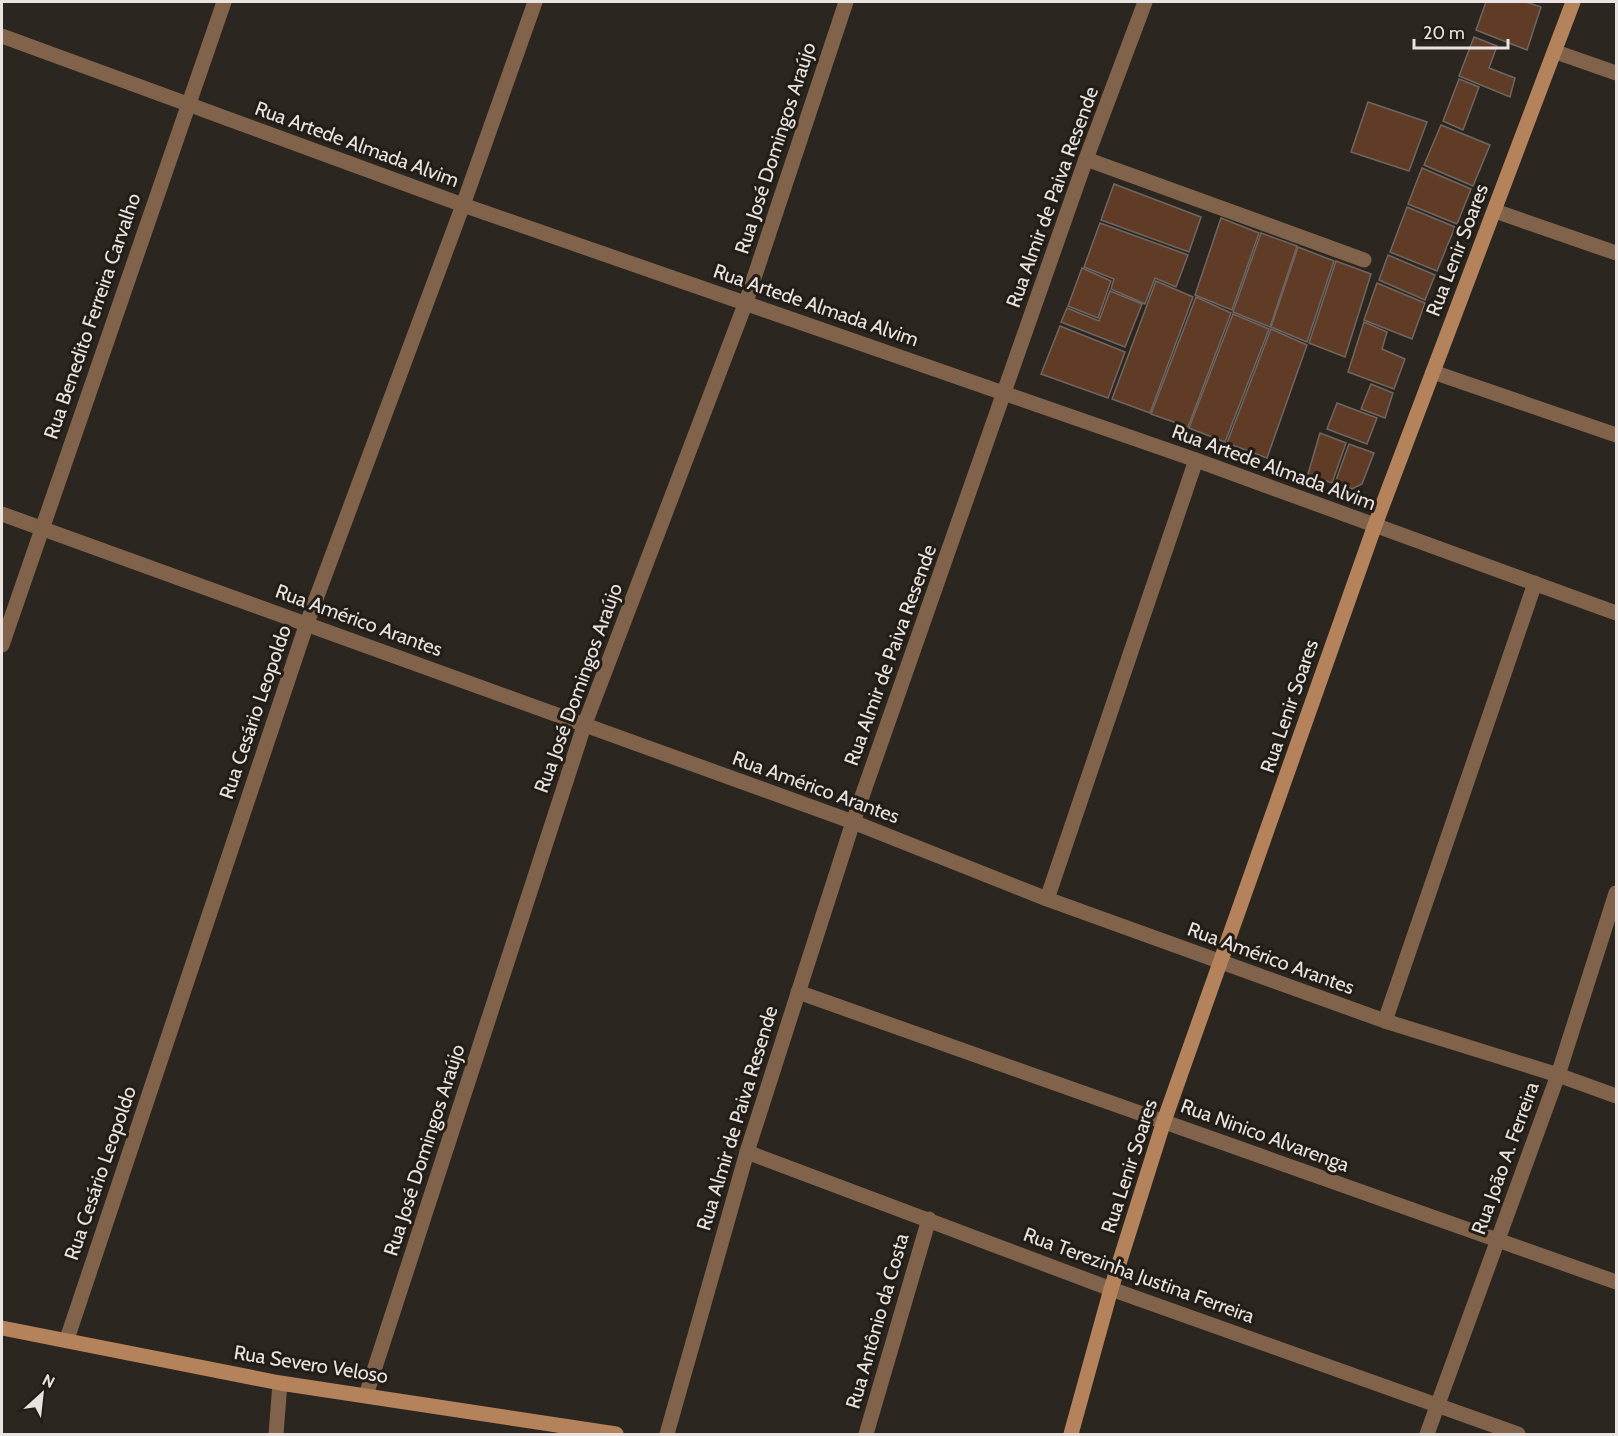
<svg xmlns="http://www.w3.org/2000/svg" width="1618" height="1436" viewBox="0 0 1618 1436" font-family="Cabin,sans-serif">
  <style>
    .building { fill: #603c26; stroke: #6f6661; stroke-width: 1.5 }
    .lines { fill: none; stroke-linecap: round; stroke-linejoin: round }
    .street { stroke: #81624a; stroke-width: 15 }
    .secondary { stroke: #b5835b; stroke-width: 15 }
    .labels { text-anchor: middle; stroke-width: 6; stroke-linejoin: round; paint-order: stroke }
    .street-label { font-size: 20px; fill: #e9e4e1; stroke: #221d17 }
  </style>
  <rect width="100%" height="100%" fill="#2c2620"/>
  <g class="building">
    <path d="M1486 2H1526L1541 7 1527 50 1476 30Z"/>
    <path d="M1474 37 1497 46 1489 68 1515 78 1510 97 1459 76Z"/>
    <path d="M1459 79 1479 87 1463 130 1443 121Z"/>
    <path d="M1368 102 1427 122 1409 171 1351 152Z"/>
    <path d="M1441 125 1490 145 1473 186 1424 165Z"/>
    <path d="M1422 168 1471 189 1457 224 1408 204Z"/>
    <path d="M1114 184 1201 217 1189 252 1101 220Z"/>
    <path d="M1407 207 1455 227 1437 271 1390 252Z"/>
    <path d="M1221 218 1259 233 1232 310 1195 295Z"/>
    <path d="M1100 223 1188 255 1176 287 1155 278 1145 304 1111 289 1114 279 1084 267Z"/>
    <path d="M1261 233 1297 246 1270 327 1233 312Z"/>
    <path d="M1298 247 1334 261 1307 342 1271 327Z"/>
    <path d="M1388 255 1435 275 1425 300 1379 280Z"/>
    <path d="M1336 261 1371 274 1345 357 1309 343Z"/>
    <path d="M1082 268 1111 281 1098 318 1068 306Z"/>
    <path d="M1156 281 1193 297 1150 413 1112 399Z"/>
    <path d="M1377 283 1425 303 1412 339 1364 320Z"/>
    <path d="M1110 291 1142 304 1125 347 1061 322 1067 308 1099 321Z"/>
    <path d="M1196 297 1231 313 1188 427 1151 414Z"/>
    <path d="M1233 314 1269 329 1225 442 1189 428Z"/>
    <path d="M1364 322 1387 332 1382 349 1405 359 1394 389 1348 372Z"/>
    <path d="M1060 326 1125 352 1108 398 1041 374Z"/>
    <path d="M1271 329 1307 345 1267 458 1227 443Z"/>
    <path d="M1371 384 1393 393 1385 418 1361 409Z"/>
    <path d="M1337 403 1377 418 1367 444 1327 429Z"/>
    <path d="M1320 433 1346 443 1332 483 1308 474Z"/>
    <path d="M1349 444 1374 453 1362 484 1352 489 1335 483Z"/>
  </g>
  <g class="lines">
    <g class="street">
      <path d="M2 36 463 205 1196 460 1616 613"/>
      <path d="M1556 52 1616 73"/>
      <path d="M1086 159 1364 260"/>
      <path d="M1495 211 1616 253"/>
      <path d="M1433 372 1616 435"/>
      <path d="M2 514 853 822 1047 899 1385 1021 1558 1075 1616 1096"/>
      <path d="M2 645 224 2"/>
      <path d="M1047 899 1196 460"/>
      <path d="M798 992 1616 1282"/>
      <path d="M1385 1021 1535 583"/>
      <path d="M747 1152 1111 1289 1518 1434"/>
      <path d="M67 1339 307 623 463 205 535 2"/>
      <path d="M366 1395 584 726 746 302 846 2"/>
      <path d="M276 1434 280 1383"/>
      <path d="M667 1434 747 1152 853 822 1086 159 1145 2"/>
      <path d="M866 1434 929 1219"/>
      <path d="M1427 1434 1558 1075 1616 893"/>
    </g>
    <g class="secondary">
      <path d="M2 1328 280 1383 616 1434"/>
      <path d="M1071 1434 1111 1289 1164 1121 1375 525 1573 2"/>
    </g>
  </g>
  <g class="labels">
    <g class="street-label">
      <text transform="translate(357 144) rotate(20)" y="7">Rua Artede Almada Alvim</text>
      <text transform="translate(775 148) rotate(-72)" y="7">Rua José Domingos Araújo</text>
      <text transform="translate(1052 197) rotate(-70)" y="7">Rua Almir de Paiva Resende</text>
      <text transform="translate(1457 250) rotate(-69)" y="7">Rua Lenir Soares</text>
      <text transform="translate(816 305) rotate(19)" y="7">Rua Artede Almada Alvim</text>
      <text transform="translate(92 316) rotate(-71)" y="7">Rua Benedito Ferreira Carvalho</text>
      <text transform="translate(1274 467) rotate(20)" y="7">Rua Artede Almada Alvim</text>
      <text transform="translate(359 620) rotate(20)" y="7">Rua Américo Arantes</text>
      <text transform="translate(890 655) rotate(-70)" y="7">Rua Almir de Paiva Resende</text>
      <text transform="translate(578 688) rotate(-70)" y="7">Rua José Domingos Araújo</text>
      <text transform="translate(1289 706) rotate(-71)" y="7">Rua Lenir Soares</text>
      <text transform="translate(255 712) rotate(-71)" y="7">Rua Cesário Leopoldo</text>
      <text transform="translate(816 787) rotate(20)" y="7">Rua Américo Arantes</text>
      <text transform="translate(1271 958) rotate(20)" y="7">Rua Américo Arantes</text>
      <text transform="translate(737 1118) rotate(-73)" y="7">Rua Almir de Paiva Resende</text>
      <text transform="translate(1265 1135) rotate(20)" y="7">Rua Ninico Alvarenga</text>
      <text transform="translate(424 1150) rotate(-72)" y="7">Rua José Domingos Araújo</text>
      <text transform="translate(1505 1158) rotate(-70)" y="7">Rua João A. Ferreira</text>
      <text transform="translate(1129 1166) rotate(-72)" y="7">Rua Lenir Soares</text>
      <text transform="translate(100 1173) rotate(-71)" y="7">Rua Cesário Leopoldo</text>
      <text transform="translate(1139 1275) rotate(20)" y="7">Rua Terezinha Justina Ferreira</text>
      <text transform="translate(877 1321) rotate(-74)" y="7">Rua Antônio da Costa</text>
      <text transform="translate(311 1364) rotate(9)" y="7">Rua Severo Veloso</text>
    </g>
  </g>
  <rect width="1618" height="1436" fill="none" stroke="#e9e4e1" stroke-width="6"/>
  <g transform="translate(42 1394) rotate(27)" stroke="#221d17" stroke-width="4.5" paint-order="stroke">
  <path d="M0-4.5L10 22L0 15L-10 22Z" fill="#e9e4e1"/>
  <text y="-9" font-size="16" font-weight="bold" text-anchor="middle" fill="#e9e4e1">N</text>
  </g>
  <path d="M1414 39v9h94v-9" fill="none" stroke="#e9e4e1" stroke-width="3"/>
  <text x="1423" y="39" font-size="18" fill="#e9e4e1" stroke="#221d17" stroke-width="4.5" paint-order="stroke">20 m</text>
</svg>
